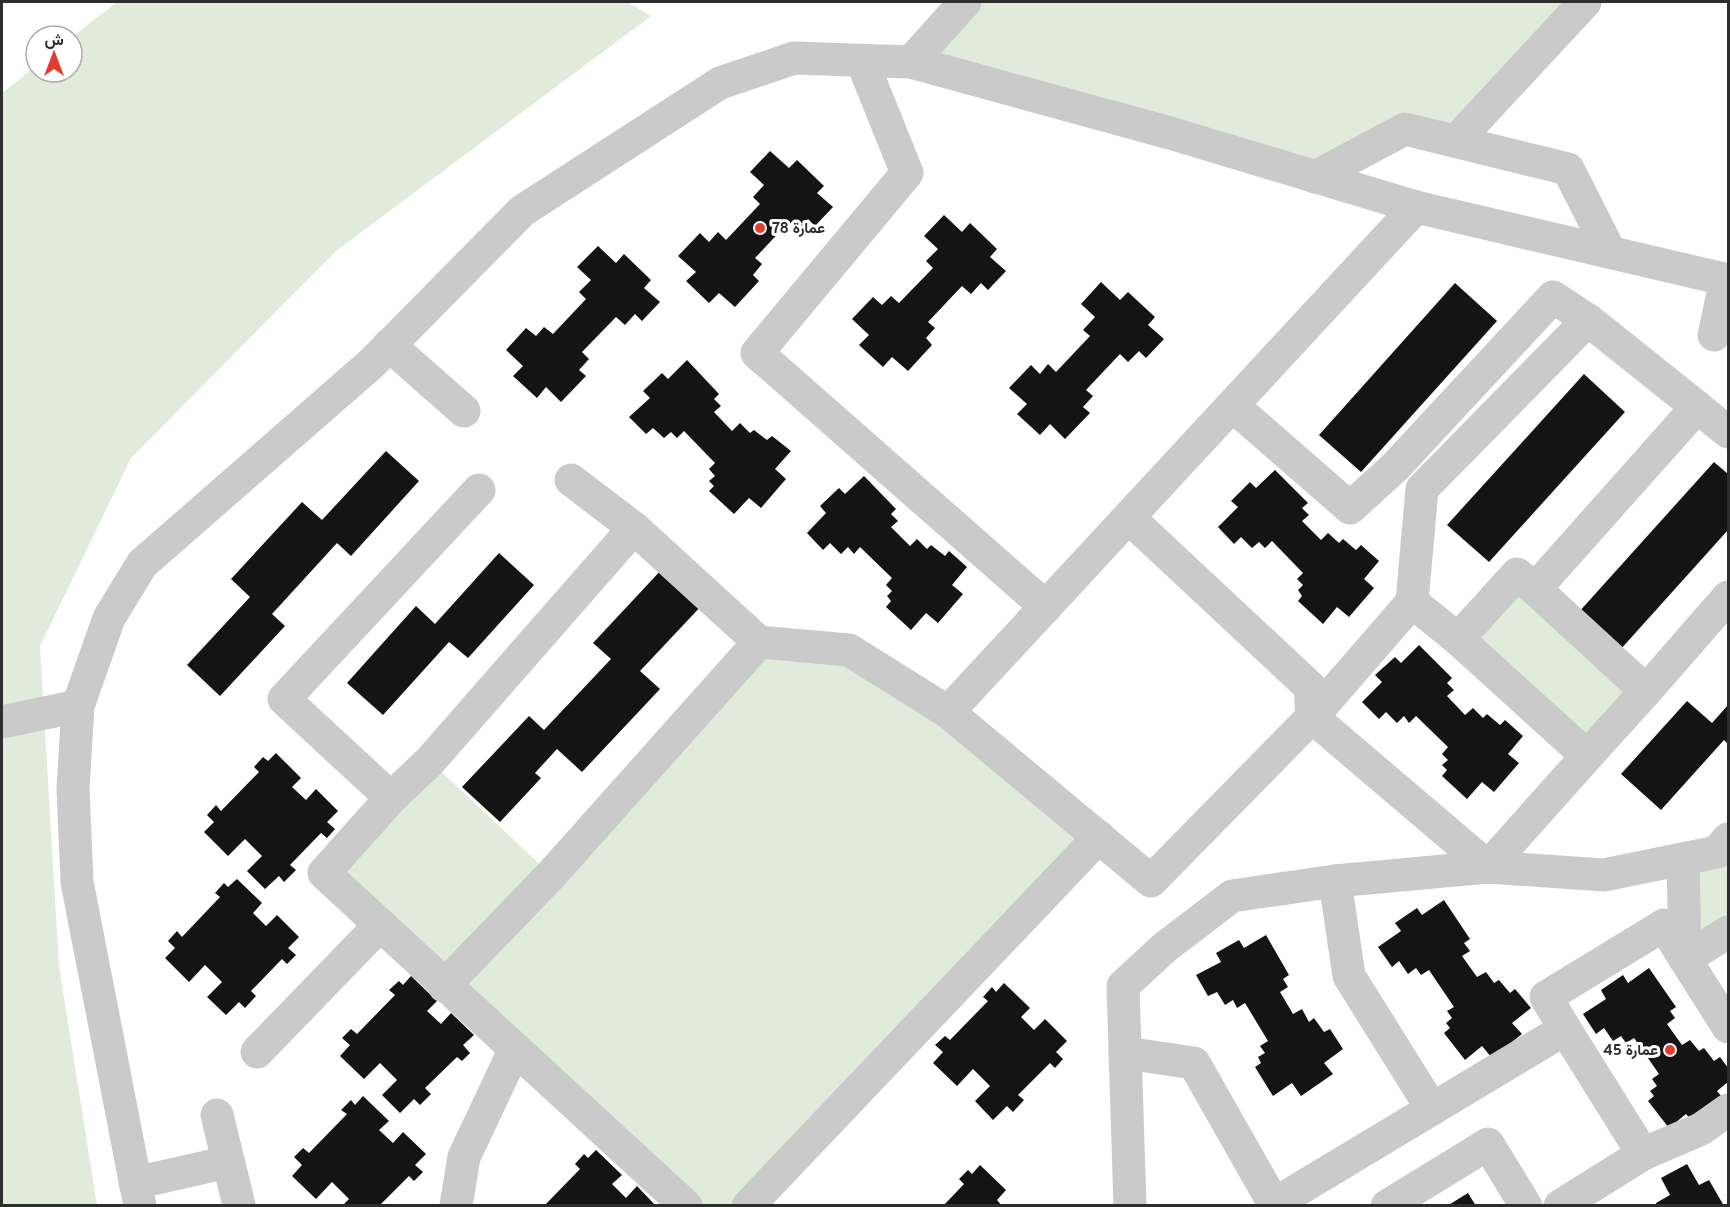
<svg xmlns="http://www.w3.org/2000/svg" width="1730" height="1207" viewBox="0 0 1730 1207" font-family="Overpass,Vazirmatn,sans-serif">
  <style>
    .green { fill: #e1ebdb }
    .building { fill: #141414 }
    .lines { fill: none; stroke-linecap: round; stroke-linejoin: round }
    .street { stroke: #cacaca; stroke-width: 33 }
    .poi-dot { fill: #e43b2f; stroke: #fff; stroke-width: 2 }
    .labels { text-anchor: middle; stroke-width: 6; stroke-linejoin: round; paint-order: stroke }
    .poi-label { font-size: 15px; font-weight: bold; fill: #2d2d2d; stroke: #fff; text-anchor: start }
  </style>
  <rect width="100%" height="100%" fill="#fff"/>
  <g class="green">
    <path d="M117 2H628L651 16 336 251 131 458 40 646 59 966 97 1205H2V93L36 66V72H72V37Z"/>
    <path d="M965 2H1585L1456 141 1405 129 1315 177 911 62Z"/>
    <path d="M1517 574 1646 691 1587 756 1458 639Z"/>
    <path d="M759 642 849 650 1099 837 748 1206 685 1205 324 873 430 761 551 875Z"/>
    <path d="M1728 839V932L1685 959 1683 859Z"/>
  </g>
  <g class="building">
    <path d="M770 151 789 168 797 160 824 186 817 193 833 207 815 226 808 219 798 230 789 222 755 258 762 264 753 275 759 281 735 307 719 293 709 303 686 281 696 272 678 256 700 233 709 242 718 232 726 240 760 204 753 197 764 185 750 172Z"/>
    <path d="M944 215 962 232 970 223 997 249 990 257 1006 271 988 290 981 283 971 294 962 286 928 322 935 328 926 338 932 345 908 371 892 357 883 367 859 345 869 335 852 319 873 297 882 305 891 296 899 303 933 268 926 261 938 249 924 236Z"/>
    <path d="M598 246 616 263 624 254 651 280 644 288 660 302 642 321 635 314 625 325 616 317 582 352 589 359 579 370 586 376 561 402 546 387 537 398 513 376 523 366 506 350 526 328 536 336 544 327 553 334 586 299 579 292 591 280 577 267Z"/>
    <path d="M1101 282 1120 300 1128 292 1155 317 1148 325 1164 339 1146 358 1139 351 1128 362 1120 354 1086 390 1093 396 1083 407 1090 413 1065 439 1050 424 1040 435 1017 414 1027 404 1009 388 1031 365 1040 374 1048 364 1056 372 1090 336 1083 330 1095 317 1081 304Z"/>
    <path d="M1455 283 1497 321 1361 472 1319 435Z"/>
    <path d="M687 360 719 394 714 399 721 406 714 412 732 431 740 423 750 433 754 430 767 440 772 436 791 451 775 469 786 479 761 508 749 498 734 514 709 491 714 486 709 481 715 476 709 469 715 463 684 431 677 438 671 432 664 438 653 428 646 434 629 417 650 398 643 391 662 373 668 379Z"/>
    <path d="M1584 374 1625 412 1489 562 1447 525Z"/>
    <path d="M386 451 419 481 351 556 337 543 272 614 285 626 220 696 187 665 250 597 231 579 302 502 322 520Z"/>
    <path d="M1714 462 1728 474V530L1620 650 1578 613Z"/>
    <path d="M1275 470 1308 503 1302 508 1309 515 1302 521 1321 540 1328 533 1339 543 1343 539 1356 550 1361 545 1379 561 1364 579 1374 588 1349 617 1337 607 1323 624 1298 601 1302 596 1298 590 1303 585 1297 579 1303 573 1272 541 1265 548 1259 542 1252 548 1241 537 1234 544 1218 527 1238 507 1231 501 1250 482 1256 488Z"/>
    <path d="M864 476 896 509 891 514 898 521 891 527 910 546 917 539 927 549 931 545 945 556 949 551 967 567 952 585 963 594 938 623 926 613 911 630 886 607 891 601 887 596 892 591 886 585 892 578 860 547 854 554 848 547 841 554 830 543 823 550 807 533 826 513 820 506 839 488 845 494Z"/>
    <path d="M499 553 534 585 468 658 449 642 383 715 347 683 416 606 435 624Z"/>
    <path d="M664 567 704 603 640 671 660 689 582 772 557 749 535 773 541 778 500 822 462 787 529 716 544 730 611 659 593 643Z"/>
    <path d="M1419 645 1452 678 1447 683 1454 690 1447 696 1465 715 1473 708 1483 718 1487 714 1500 725 1505 720 1523 736 1508 754 1519 763 1494 792 1482 782 1467 799 1442 776 1447 770 1442 765 1448 760 1442 754 1448 747 1416 716 1409 723 1404 716 1397 723 1386 712 1379 719 1362 702 1382 682 1375 675 1395 657 1401 663Z"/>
    <path d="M1687 701 1712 723 1728 705V744L1724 740 1661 810 1621 774Z"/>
    <path d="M276 753 301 778 292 787 306 800 316 789 338 811 327 822 335 829 327 838 321 833 290 865 296 870 284 882 279 876 265 889 247 871 262 856 245 839 228 856 204 832 214 822 207 815 216 805 221 811 259 772 254 767 263 757 268 761Z"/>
    <path d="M237 879 262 903 253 913 266 926 277 915 299 937 288 948 296 955 287 964 282 959 251 991 256 996 245 1008 239 1002 226 1015 207 997 222 982 205 965 189 982 165 958 175 948 168 941 177 931 182 937 220 897 215 893 224 883 228 887Z"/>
    <path d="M1444 900 1470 939 1464 943 1470 951 1462 956 1477 977 1486 972 1494 983 1499 980 1510 993 1515 989 1531 1008 1512 1023 1522 1034 1492 1058 1482 1046 1465 1060 1444 1033 1450 1028 1446 1023 1452 1018 1447 1011 1454 1007 1429 970 1421 975 1416 968 1408 974 1399 961 1392 967 1378 947 1401 931 1395 923 1417 908 1422 915Z"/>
    <path d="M1266 935 1289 975 1283 979 1288 987 1280 992 1293 1014 1302 1009 1309 1022 1314 1018 1324 1032 1330 1029 1343 1049 1324 1063 1333 1074 1301 1096 1292 1083 1273 1096 1255 1067 1261 1063 1258 1057 1265 1053 1260 1046 1268 1041 1245 1003 1237 1008 1233 1000 1225 1005 1217 992 1208 996 1196 975 1221 962 1216 953 1239 940 1244 948Z"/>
    <path d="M1649 968 1676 1007 1670 1011 1675 1018 1667 1024 1682 1045 1690 1040 1699 1051 1704 1048 1714 1061 1720 1057 1728 1068V1082L1717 1091 1726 1102 1696 1126 1686 1114 1669 1128 1648 1101 1654 1096 1650 1091 1657 1086 1652 1079 1659 1074 1634 1038 1626 1043 1621 1036 1613 1041 1604 1028 1596 1034 1583 1014 1606 999 1601 990 1623 975 1628 983Z"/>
    <path d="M411 976 437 1001 427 1011 441 1024 451 1013 474 1035 463 1045 470 1053 462 1061 457 1057 425 1088 431 1094 420 1105 414 1099 400 1113 382 1095 397 1080 380 1063 364 1079 340 1056 350 1045 342 1038 351 1029 357 1034 395 995 389 990 399 981 403 985Z"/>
    <path d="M1004 983 1030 1008 1021 1017 1034 1030 1045 1019 1067 1041 1056 1052 1063 1059 1055 1068 1050 1063 1018 1095 1024 1100 1013 1112 1007 1106 993 1120 975 1101 990 1086 973 1069 957 1086 933 1063 943 1052 935 1045 945 1036 950 1040 988 1001 983 997 992 987 996 992Z"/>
    <path d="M363 1096 389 1121 379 1130 393 1143 403 1132 426 1154 415 1165 423 1172 414 1181 409 1176 379 1206H342L349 1199 332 1182 316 1199 292 1176 302 1165 294 1157 303 1148 309 1153 347 1114 341 1110 351 1100 355 1105Z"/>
    <path d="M596 1150 622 1175 612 1184 626 1198 637 1186 656 1206H544L580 1169 575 1164 584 1154 588 1158Z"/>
    <path d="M1687 1164 1699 1185 1709 1180 1724 1206H1657L1656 1203 1670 1195 1661 1178Z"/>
    <path d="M980 1165 1006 1190 997 1200 1002 1206H943L964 1184 959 1179 968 1170 972 1174Z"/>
    <path d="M1468 1193 1476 1206H1447Z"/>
  </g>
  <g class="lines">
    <g class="street">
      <path d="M862 61 907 173 757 353 1046 607"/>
      <path d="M911 62 965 2"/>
      <path d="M1456 141 1585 2"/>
      <path d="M1315 177 1405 129 1568 169 1610 252"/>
      <path d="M1416 207 948 712 1151 881 1312 717 1488 867 1604 875 1717 852 1728 839"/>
      <path d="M1714 335 1726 280"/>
      <path d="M389 345 464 411"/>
      <path d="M1233 406 1350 508 1395 467 1553 297 1588 320"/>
      <path d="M1129 518 1310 687 1312 717"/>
      <path d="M634 528 430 761 391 798 324 873 686 1206"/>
      <path d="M1535 589 1697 407 1728 432"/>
      <path d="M1412 602 1422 489 1588 320 1697 407"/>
      <path d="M1458 639 1517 574 1535 589 1646 691 1587 756"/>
      <path d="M759 642 849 650 948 712"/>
      <path d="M1646 691 1728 597"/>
      <path d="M2 722 78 706"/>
      <path d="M391 798 284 699 479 490"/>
      <path d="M1683 859 1685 958"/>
      <path d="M1335 881 1349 976 1432 1109"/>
      <path d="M1728 932 1685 959 1728 1027"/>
      <path d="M444 986 551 875 759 642 634 528 571 480"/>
      <path d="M257 1052 380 925"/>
      <path d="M1125 1053 1194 1063 1274 1204 1565 1029 1546 997 1664 925 1685 959"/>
      <path d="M217 1115 239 1205"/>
      <path d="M1643 1154 1701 1129 1728 1110"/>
      <path d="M135 1183 228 1162"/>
      <path d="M140 1206 77 882 73 789 78 706 109 618 142 564 372 363 522 211 720 83 794 58 911 62 1170 133 1416 207 1728 280"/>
      <path d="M456 1206 464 1157 515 1049"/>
      <path d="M748 1206 1099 837"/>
      <path d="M1130 1206 1123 986 1164 948 1232 896 1335 881 1488 867 1587 756 1458 639 1412 602 1312 717"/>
      <path d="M1387 1206 1488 1144 1526 1206"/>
      <path d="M1560 1206 1643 1154 1565 1029"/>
    </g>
  </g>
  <g class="poi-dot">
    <circle cx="760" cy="228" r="6"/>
    <circle cx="1670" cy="1050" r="6"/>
  </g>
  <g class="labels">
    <g class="poi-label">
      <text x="772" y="233">عمارة 78</text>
      <text x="1658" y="1055" text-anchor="end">عمارة 45</text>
    </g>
  </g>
  <rect width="1730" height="1207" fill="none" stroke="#2d2d2d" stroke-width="6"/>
  <g transform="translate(54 54)"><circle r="28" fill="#ffffff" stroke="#ababab" stroke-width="1.5"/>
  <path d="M0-4.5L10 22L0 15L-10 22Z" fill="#e43b2f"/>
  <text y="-9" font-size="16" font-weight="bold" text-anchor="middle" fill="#2d2d2d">ش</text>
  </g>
</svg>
